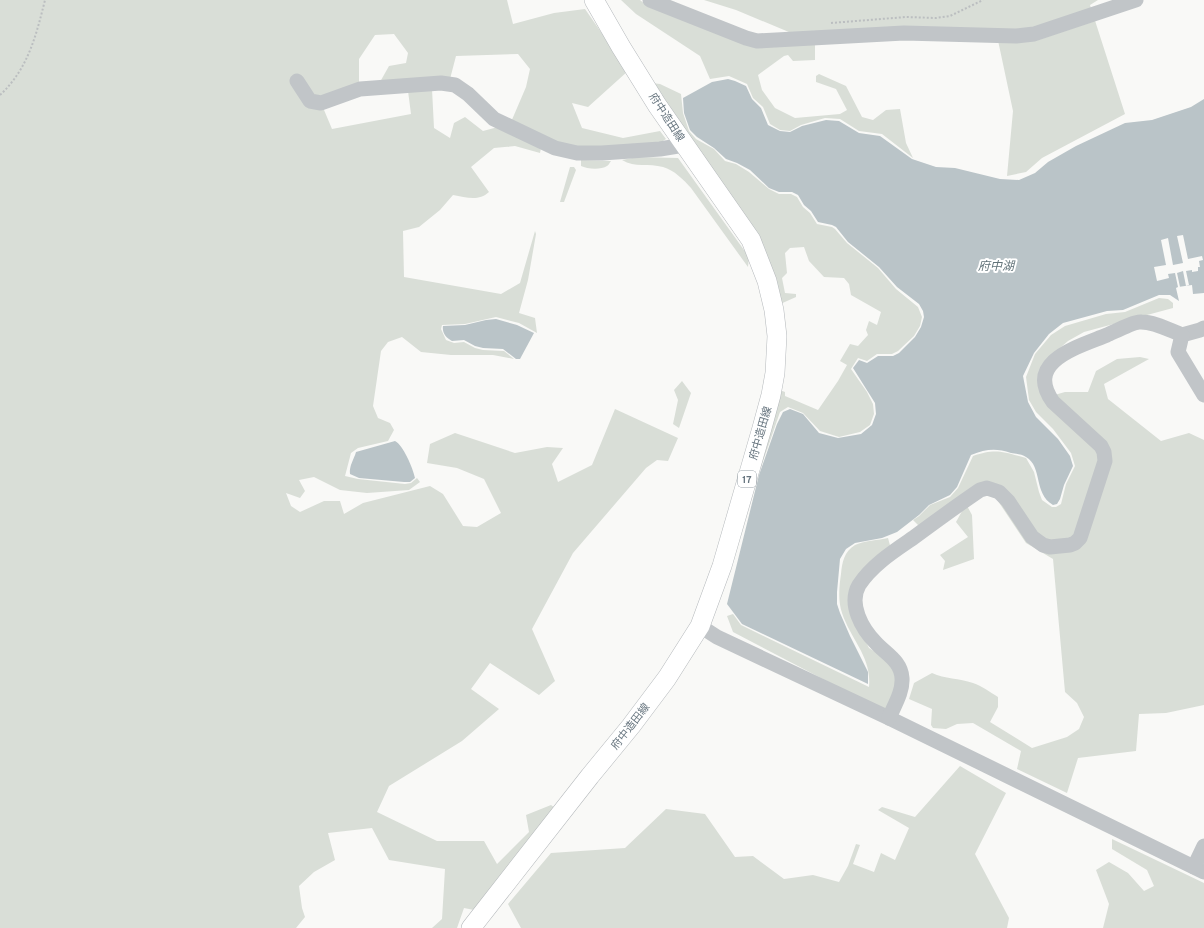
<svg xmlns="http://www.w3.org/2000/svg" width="1204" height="928" viewBox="0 0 1204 928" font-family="Overpass,'Noto Sans JP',sans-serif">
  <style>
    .green { fill: #d9ded7 }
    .water { fill: #bac4c8 }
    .pier { fill: #f9f9f7 }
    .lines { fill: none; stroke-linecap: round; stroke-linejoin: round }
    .major-casing { stroke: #b5b9bc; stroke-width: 20 }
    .path { stroke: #bbbec0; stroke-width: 2; stroke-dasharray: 2 2; stroke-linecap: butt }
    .minor { stroke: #c1c5c8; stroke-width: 15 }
    .major { stroke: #fff; stroke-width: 19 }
    .labels { text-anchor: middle; stroke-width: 4; stroke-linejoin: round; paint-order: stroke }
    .shield { fill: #fff; stroke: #959ea5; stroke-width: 1 }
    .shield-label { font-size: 10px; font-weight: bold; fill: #67757f }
    .street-label { font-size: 11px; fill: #67757f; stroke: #fff }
    .water-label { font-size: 12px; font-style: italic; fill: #627379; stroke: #fff }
  </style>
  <rect width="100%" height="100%" fill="#f9f9f7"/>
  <g class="green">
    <path d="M0 0H507L513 24 554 13 585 9 628 71 588 107 572 103 582 128 623 138 660 131 666 139 658 144 578 148 556 143 511 122 526 87 530 69 518 54 456 56 450 79 380 82 389 66 406 63 408 53 394 34 375 35 359 59V84L319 98 332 129 411 114 408 91 432 89 434 128 450 138 454 123 465 117 483 131 498 127 541 148 540 153 515 146 494 148 471 167 489 192C478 202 466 197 453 195L440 210 419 227 403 231 404 277 501 294 520 283 535 231 536 234 528 280 519 313 535 318 537 333 519 323 496 317 465 324 442 325 441 329 446 340 454 343 464 342 475 348 483 350 504 351 514 359 493 355H451L421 352 402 337 388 342 381 351 373 406 378 418 390 423 394 430 388 441 358 448 351 453 345 476 358 479 405 484 411 483 417 478 420 482 409 490 367 493 340 490 314 477 299 480 305 491 300 498 286 493 291 506 300 512 324 501H340L344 514 363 503 430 486 443 494 463 526 477 527 501 513 484 479 457 468 427 463 430 444 455 433 515 453 547 447 563 448 552 464 558 482 592 465 615 409 678 438 668 461 657 460 646 468 573 553 532 629 555 681 539 695 490 663 471 689 499 709 462 741 389 786 377 812 437 841H484L497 864 529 832 526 815 551 805 555 808 474 910 464 908 457 928H432L442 919 445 869 389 860 372 828 328 833 335 860 314 872 299 886 302 908 305 917 296 928H0Z"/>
    <path d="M621 0H640L646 5 753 45H815V60L793 61 788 55 784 56 758 75 762 90 775 108 795 118 840 114 847 110 836 89 816 82V76L819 74 846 86 862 117 873 120 886 110 900 109 906 143 913 158 882 134 859 131 840 119 825 118 801 125 790 131 780 130 770 124 763 107 753 98 747 84 729 76 710 79 700 56 636 14Z"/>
    <path d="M704 0H1098L1090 5 1125 114 1042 158 1026 172 1007 176 1013 111 996 31 796 35 736 10Z"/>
    <path d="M652 83 660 84 681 94 683 113 689 131 696 139 714 149 725 161 736 164 749 172 769 189 779 194H791L797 197 803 207 810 213 817 224 832 227 835 229 847 243 878 268 896 289 918 307 922 317 920 326 914 336 898 351 892 354H877L867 361 858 358 851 369 867 392 873 404 874 414 870 425 860 432 839 437 820 431 803 413 788 407 780 412 760 470 777 389 785 392V396L818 410 838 381 847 365 840 361 850 344 858 346 868 335 866 330 869 321 877 325 881 312 851 295 849 284 844 278 824 277 809 261 804 247 790 248 785 253 787 273 782 278 785 293 796 294V297L778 305Z"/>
    <path d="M637 157 678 158 749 257 748 267 691 188C684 180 674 170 663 167 649 163 635 168 622 160Z"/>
    <path d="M581 160 611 161C611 161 608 166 607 166 601 170 587 169 581 166Z"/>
    <path d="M570 167H574L576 170 564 202H560Z"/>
    <path d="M1159 298 1168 299 1173 303V308L1084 332 1068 341 1052 355 1044 398 1065 392H1088L1096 371 1117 359 1140 357 1149 359 1104 384 1108 399 1161 441 1189 433 1204 440V705L1166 713 1139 714 1136 751 1078 758 1067 793 1017 769 1021 751 973 723 957 724 946 729 933 728 931 725 932 709 909 699 914 683 932 673C945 679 959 678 973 683 982 686 990 692 998 697V707L990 722 1032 748 1067 737 1079 729 1084 717 1077 703 1065 692 1053 559 1026 543 998 501 992 487 921 528 913 520 919 516 930 505 950 497 958 488 973 456C996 448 1003 452 1026 458L1034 472 1039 492 1042 500 1052 507H1056L1061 504 1066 484 1075 466 1071 453 1053 429 1036 412 1029 400 1026 377 1035 354 1051 335 1065 326 1106 314 1125 312Z"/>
    <path d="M682 381 691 393 679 428 673 424 678 400 674 390Z"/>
    <path d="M966 504 972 515 974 559 943 570 945 561 940 555 968 537 956 522Z"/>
    <path d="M888 538 891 549 862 575 861 632 869 648 894 664 899 680 888 713 733 632 727 616 733 614 741 625 869 687C872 657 851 640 842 613 838 601 839 587 841 574 842 562 844 552 855 545 863 541 879 540 888 538Z"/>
    <path d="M960 766 1006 793 975 854 1009 918 1007 928H521L508 904 551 853 625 848 666 809 705 814 735 857 753 856 784 879 813 875 839 882 848 866 856 844 860 845 853 864 874 872 881 853 895 860 909 828 878 810 882 807 915 817Z"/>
    <path d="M1112 839 1204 883V928H1103L1109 904 1096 870 1109 862 1128 873 1144 891 1154 886 1147 870 1112 849Z"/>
  </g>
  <g class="water">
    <path d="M728 79 735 81 746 86 752 99 761 108 768 125 780 131 790 132 802 126 826 120 839 121 859 133 880 136 912 159 936 167 955 168 1000 179 1019 180 1035 173 1048 162 1076 146 1125 123 1152 120 1191 107 1204 99V293L1193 294 1192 285 1178 287 1176 288 1179 301 1170 295H1159L1123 310 1107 311 1063 323 1049 334 1034 353 1023 376 1028 402 1036 417 1058 439 1070 456 1073 466 1064 485 1060 499 1057 504 1053 505C1033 493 1043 467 1026 457 1022 454 1016 454 1011 453 996 448 986 449 971 455L957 487 950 495 929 505 919 515 897 532 882 538 855 543 846 549 840 559 837 592V604L840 613 850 636 868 672V684L742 624 727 604 759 475 777 424 783 412 790 409 803 414 819 433 838 438 861 434 872 425 876 414 875 403 853 368 859 360 867 363 878 356H893L899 353 915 337 921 327 924 317 923 311 919 304 897 287 879 267 848 242 836 227 832 225 818 222 811 211 804 205 798 195 792 192H779L769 188 750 170 737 163 726 159 714 148 697 137 690 130 684 113 683 98 712 82Z"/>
    <path d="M496 319 517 325 534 333 520 359H516L503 349 483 348 475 346 464 340 452 341C446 338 442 333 443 326L465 325 486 320Z"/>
    <path d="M395 441C403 445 413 468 415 478L410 482H404L359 478 350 474C349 466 354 459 356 452Z"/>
  </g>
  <path class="pier" d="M1183 235 1188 259 1202 256 1203 260 1199 261 1200 267H1198V271L1192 272V270L1186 271 1189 285 1186 286 1183 271 1177 273 1180 287H1178L1175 273 1168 274 1169 278 1157 281 1154 267 1166 265 1161 240 1168 238 1173 265 1183 263 1177 236Z"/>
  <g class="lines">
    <defs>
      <path id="major" d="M471 928 590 776 631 726 667 678 700 626 722 566 762 428 771 395 775 373 777 336 774 310 767 281 751 240 657 105 621 47 594 0"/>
    </defs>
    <use href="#major" class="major-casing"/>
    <g class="path">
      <path d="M831 23 906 17 936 18 950 16 983 0"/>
      <path d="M0 95C28 69 36 36 45 0"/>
    </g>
    <g class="minor">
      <path d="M650 0 746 38 757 41 904 33 1016 36 1034 34 1136 0"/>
      <path d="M297 81 310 101 321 103 360 89 441 83 455 85 468 94 494 119 555 148 577 153H602L660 149 684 145"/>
      <path d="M1204 328 1200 330 1182 335 1178 352 1204 395"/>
      <path d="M700 626 717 637 889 718 1204 872"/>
      <path d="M889 718C894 706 903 692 902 678 901 661 886 654 876 643 862 629 848 604 859 585 872 565 894 551 913 538 936 521 958 505 980 490L987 488 999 492 1008 501 1032 537 1043 545 1050 547 1070 545 1075 543 1080 538 1105 461 1104 452 1101 446 1053 402C1024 361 1078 347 1107 335 1114 332 1135 321 1141 322 1155 322 1169 330 1182 335"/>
      <path d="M1194 867 1204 846"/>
    </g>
    <use href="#major" class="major"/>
  </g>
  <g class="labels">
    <rect class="shield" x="738" y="471" width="18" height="16" rx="3"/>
    <g class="shield-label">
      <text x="747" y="483">17</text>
    </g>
    <g class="street-label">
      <text transform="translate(667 117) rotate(57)" y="4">府中造田線</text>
      <text transform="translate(760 433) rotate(-74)" y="4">府中造田線</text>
      <text transform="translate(630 726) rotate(-52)" y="4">府中造田線</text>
    </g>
    <g class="water-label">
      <text x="996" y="270">府中湖</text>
    </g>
  </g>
</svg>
